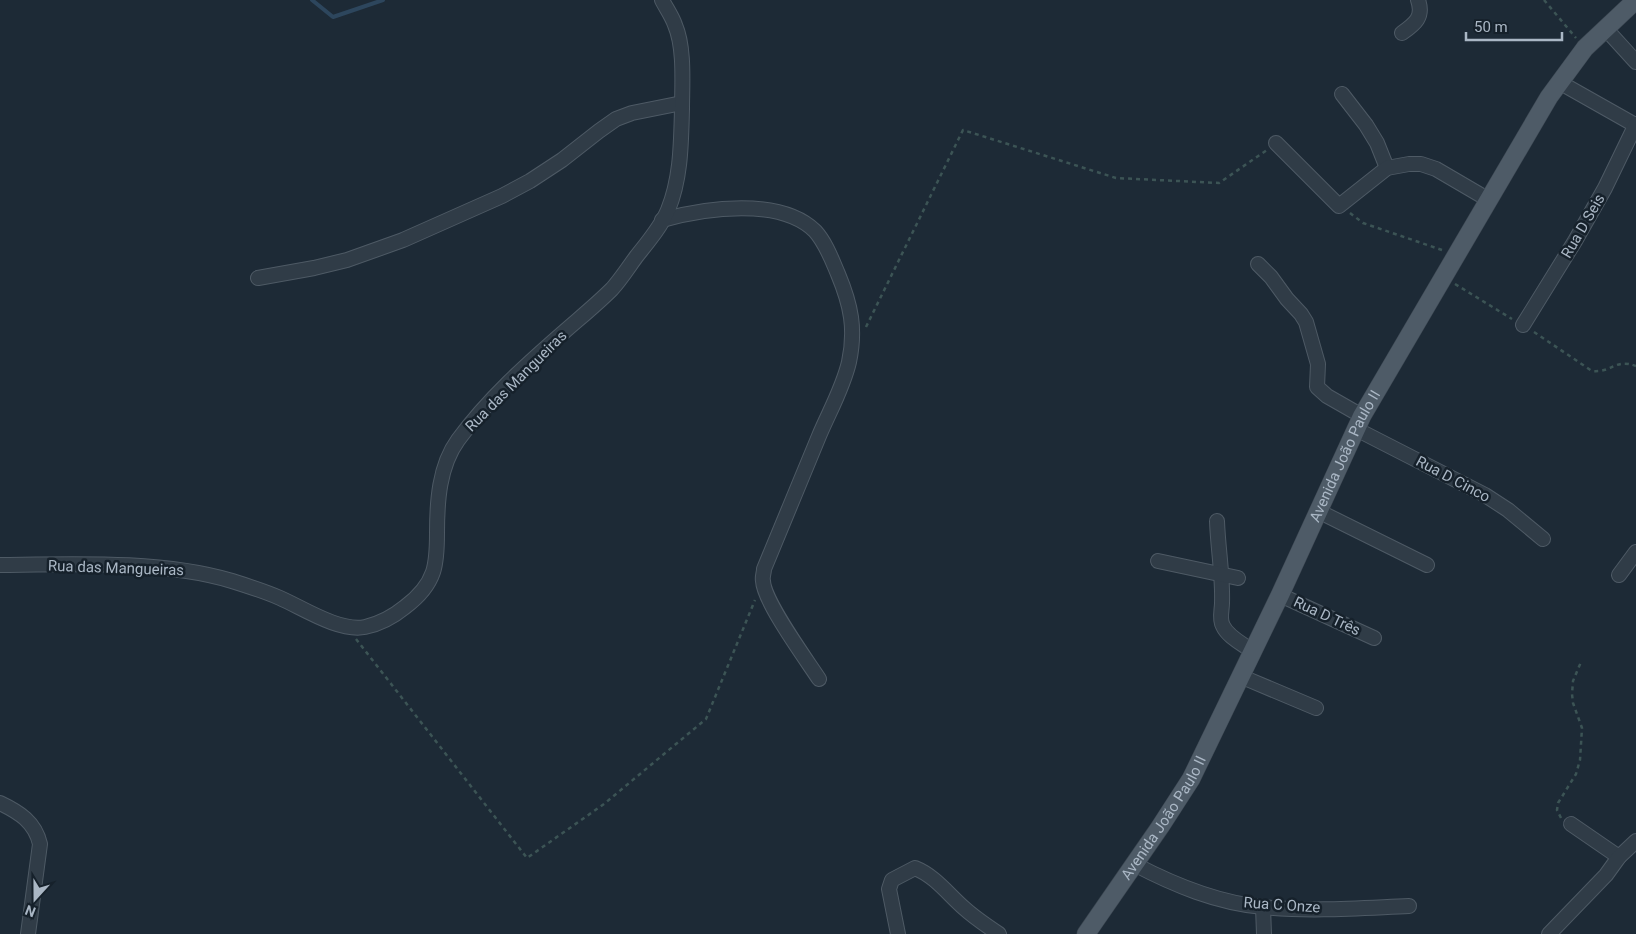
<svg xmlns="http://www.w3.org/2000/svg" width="1636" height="934" viewBox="0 0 1636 934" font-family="Roboto,sans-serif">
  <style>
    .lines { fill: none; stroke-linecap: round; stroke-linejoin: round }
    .stream { stroke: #2d465d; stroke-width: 4 }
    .minor-casing { stroke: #4e5a65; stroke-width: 16 }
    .major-casing { stroke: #3a4550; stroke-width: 19 }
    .path { stroke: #3c5455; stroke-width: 2.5; stroke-dasharray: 4 4; stroke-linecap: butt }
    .minor { stroke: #303c47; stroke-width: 14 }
    .major { stroke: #4e5b67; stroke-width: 18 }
    .labels { text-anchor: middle; stroke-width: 5; stroke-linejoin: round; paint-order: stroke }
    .street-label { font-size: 15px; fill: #aab7c5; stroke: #16212b }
  </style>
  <rect width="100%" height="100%" fill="#1d2a36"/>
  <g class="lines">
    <path class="stream" d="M312 0 333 17 383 0"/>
    <defs>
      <g id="minor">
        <path d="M1605 28 1636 62"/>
        <path d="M1402 33C1415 24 1424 17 1418 0"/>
        <path d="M1559 82 1635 125"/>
        <path d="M1342 94 1366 125 1377 143 1387 168"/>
        <path d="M1276 143 1339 206 1387 168 1409 164H1421L1436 169 1489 200"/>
        <path d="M662 220C705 208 780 197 815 231 826 243 832 260 838 274 851 305 856 329 849 362 843 388 829 412 819 436 801 480 782 525 764 569 764 573 762 577 763 581 764 602 806 659 819 679"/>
        <path d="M1258 264 1271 277 1287 299 1301 314 1306 322 1318 364 1317 387 1327 396 1362 416"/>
        <path d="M258 278 314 268 347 260 403 240 502 196 530 181 562 160 599 131 616 119 632 113 682 103"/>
        <path d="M1523 325 1575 241 1605 188 1636 124"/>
        <path d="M1356 429 1485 495 1508 510 1543 539"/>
        <path d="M1318 511 1427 565"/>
        <path d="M1217 521C1218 549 1223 576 1222 603 1222 610 1219 619 1223 626 1228 637 1243 644 1252 651"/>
        <path d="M1158 561 1238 578"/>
        <path d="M0 565C73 564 162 560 232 581 248 586 264 591 280 598 303 608 339 632 365 627 379 624 394 616 405 607 417 598 428 587 433 572 437 560 437 546 437 533 437 502 439 466 458 440 488 399 527 364 565 331 581 317 597 304 612 289 621 279 628 268 636 257 647 243 661 227 668 210 681 178 681 144 682 109 682 85 685 48 675 25 672 16 666 8 662 0"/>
        <path d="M1619 575 1636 552"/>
        <path d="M1280 595 1374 638"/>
        <path d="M1240 676 1316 708"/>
        <path d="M0 803C19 812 35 822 40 844L28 934"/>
        <path d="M1571 824 1619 857"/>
        <path d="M1134 864C1174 885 1217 903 1263 907 1311 912 1361 908 1409 906"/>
        <path d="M1263 907 1264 934"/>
        <path d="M898 934 889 889 892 880 915 868C935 876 948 894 964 908 975 918 987 926 999 934"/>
        <path d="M1549 934 1606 875 1619 857 1636 841"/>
      </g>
      <g id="major">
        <path id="s1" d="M1086 934 1160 827 1191 779 1280 595 1362 416 1549 97 1585 48 1636 0"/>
      </g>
    </defs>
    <use href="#minor" class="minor-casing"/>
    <use href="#major" class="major-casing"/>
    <g class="path">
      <path d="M1544 0 1576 38"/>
      <path d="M1350 213 1363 223 1442 250"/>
      <path d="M1455 284 1512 319"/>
      <path d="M866 327 963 130 1116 178 1219 183 1267 150"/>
      <path d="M1534 332 1592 371C1613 373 1614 358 1636 366"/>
      <path d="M356 639 527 858 604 804 706 719 755 600"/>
      <path d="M1561 818 1557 810 1558 803 1576 774 1580 760 1582 728 1573 703 1572 694 1573 681 1581 662"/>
    </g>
    <use href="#minor" class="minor"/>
    <use href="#major" class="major"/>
  </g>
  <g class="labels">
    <g class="street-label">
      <text transform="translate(1583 226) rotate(-60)" y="5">Rua D Seis</text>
      <text transform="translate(516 381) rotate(-45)" y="5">Rua das Mangueiras</text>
      <text dy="5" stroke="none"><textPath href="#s1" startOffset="545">Avenida João Paulo II</textPath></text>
      <text transform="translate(1453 479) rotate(28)" y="5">Rua D Cinco</text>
      <text transform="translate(116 568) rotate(2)" y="5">Rua das Mangueiras</text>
      <text transform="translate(1327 616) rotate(25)" y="5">Rua D Três</text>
      <text dy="5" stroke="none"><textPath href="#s1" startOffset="140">Avenida João Paulo II</textPath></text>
      <text transform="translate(1282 905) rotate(4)" y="5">Rua C Onze</text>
    </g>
  </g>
  <g transform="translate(35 899) rotate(201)" stroke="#16212b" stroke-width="4" paint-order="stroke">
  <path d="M0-4L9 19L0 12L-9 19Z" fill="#aab7c5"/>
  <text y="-8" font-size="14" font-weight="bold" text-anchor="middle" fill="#aab7c5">N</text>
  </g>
  <path d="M1466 32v8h96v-8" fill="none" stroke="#aab7c5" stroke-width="2.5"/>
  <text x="1474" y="32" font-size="15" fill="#aab7c5" stroke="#16212b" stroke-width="4" paint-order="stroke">50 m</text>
</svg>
